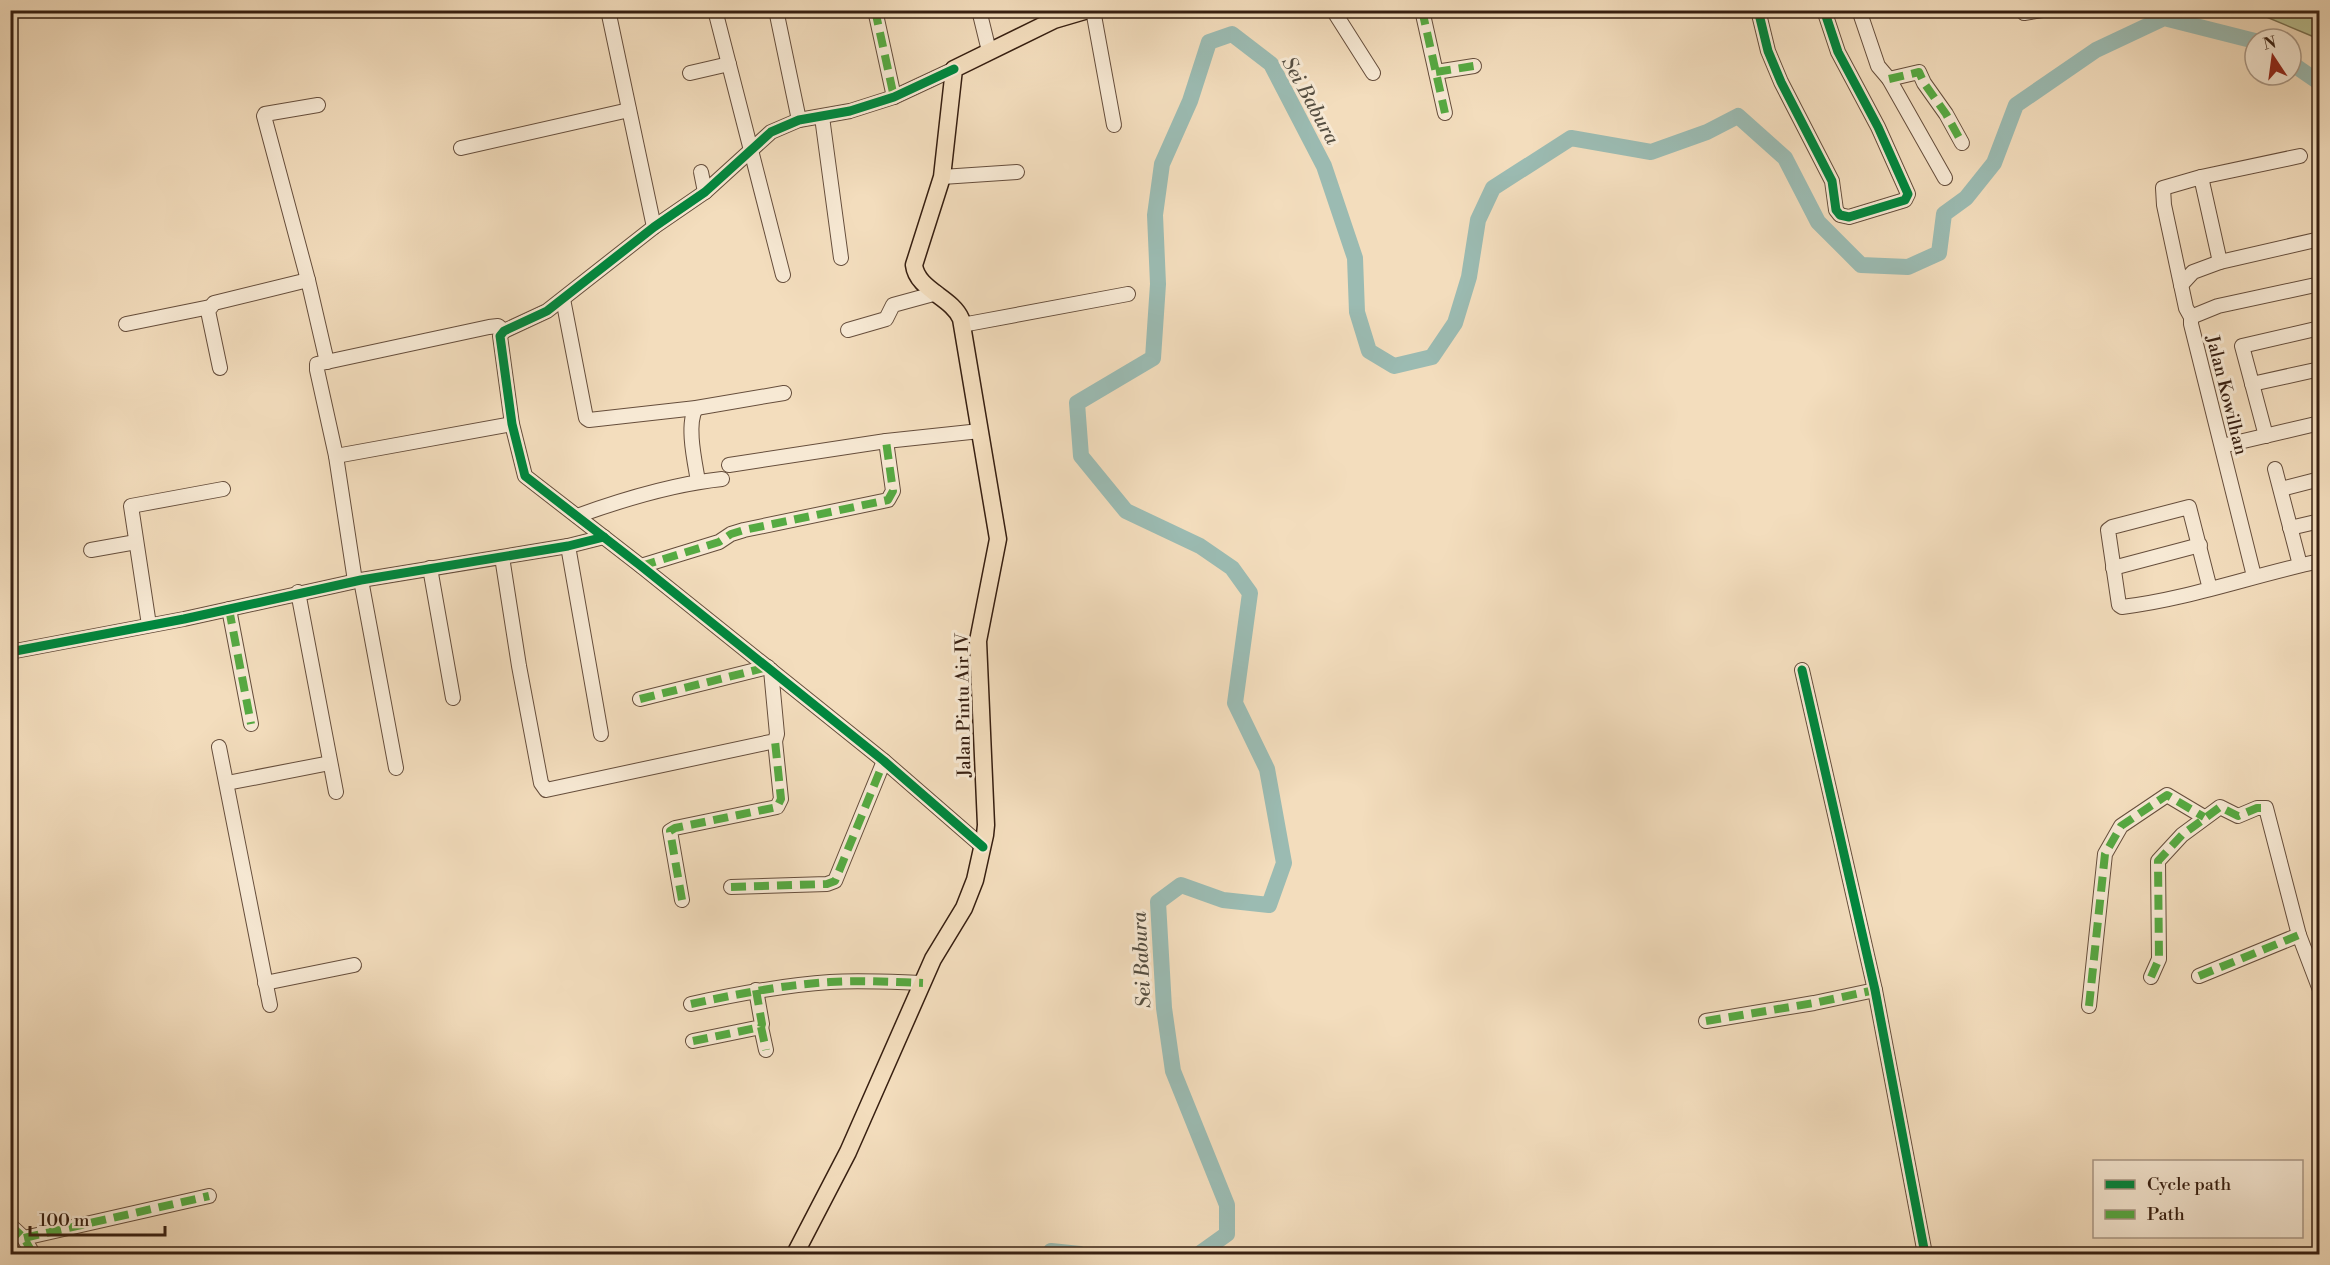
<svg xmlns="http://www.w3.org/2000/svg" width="2330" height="1265" viewBox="0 0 2330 1265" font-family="'Libre Bodoni',serif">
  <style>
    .green { fill: #bac192; stroke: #787052; stroke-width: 1.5 }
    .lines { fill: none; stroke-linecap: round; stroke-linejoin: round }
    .river { stroke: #9bbbb2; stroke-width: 16 }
    .minor-casing { stroke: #664e3c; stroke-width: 16 }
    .major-casing { stroke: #371f11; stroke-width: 19 }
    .minor { stroke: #f7e9d4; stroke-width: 14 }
    .major { stroke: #f3ddbd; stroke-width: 16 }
    .quiet { stroke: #55aa42; stroke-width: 8; stroke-dasharray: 15 8; stroke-linecap: butt }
    .cycleway-casing { stroke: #f7e9d4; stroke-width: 13 }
    .cycleway { stroke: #00873e; stroke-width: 9 }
    .labels { text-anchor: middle; stroke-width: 6; stroke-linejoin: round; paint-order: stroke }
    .street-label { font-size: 18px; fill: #371f11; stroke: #f7e9d4 }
    .water-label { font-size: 20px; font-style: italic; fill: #554e41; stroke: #f7e9d4 }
  </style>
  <rect width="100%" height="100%" fill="#f3ddbd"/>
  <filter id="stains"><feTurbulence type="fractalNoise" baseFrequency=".00333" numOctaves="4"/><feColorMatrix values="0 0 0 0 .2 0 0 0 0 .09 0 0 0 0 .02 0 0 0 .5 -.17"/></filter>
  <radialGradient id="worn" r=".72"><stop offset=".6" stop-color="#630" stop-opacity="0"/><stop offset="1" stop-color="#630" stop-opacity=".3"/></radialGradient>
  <path class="green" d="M2252 11H2319V39Z"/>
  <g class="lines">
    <g class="river">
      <path d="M2291 63 2320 83"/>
      <path d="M1049 1254 1051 1251 1080 1254"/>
      <path d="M1199 1254 1227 1234V1205L1173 1071 1164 1008 1158 902 1181 885 1223 900 1269 905 1284 863 1267 769 1235 703 1250 593 1232 568 1200 546 1126 511 1081 456 1077 403 1153 358 1158 284 1155 215 1162 164 1190 101 1209 42 1232 34 1271 64 1324 166 1355 258 1357 312 1369 351 1394 366 1432 357 1455 323 1469 277 1478 220 1493 188 1571 138 1651 152 1707 132 1738 116 1785 158 1818 222 1861 265 1908 267 1939 253 1944 214 1966 198 1994 163 2016 105 2096 50 2164 18 2255 41"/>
    </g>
    <defs>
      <g id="minor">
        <path d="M608 10 654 227"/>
        <path d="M715 10 783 275"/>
        <path d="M776 10 799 120"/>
        <path d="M875 10 894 97"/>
        <path d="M979 10 989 51"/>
        <path d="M1093 10 1114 125"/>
        <path d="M1333 10 1373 73"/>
        <path d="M1422 10 1445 113"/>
        <path d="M1758 10 1768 51 1781 82 1832 181 1836 210 1840 215 1849 217 1905 200 1908 194 1878 127 1838 52 1824 10"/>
        <path d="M1859 10 1878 66 1889 79 1945 178"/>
        <path d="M2024 13 2042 10"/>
        <path d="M954 69 894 97 850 111 799 120 771 132 705 192 654 227 547 311 504 331 500 336 512 424 525 476 641 566 884 761 983 847"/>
        <path d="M1436 72 1474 66"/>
        <path d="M690 73 729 64"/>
        <path d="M1889 79 1919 72 1924 83 1946 114 1962 143"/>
        <path d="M318 105 265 114 264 116 308 280 327 362"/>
        <path d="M822 117 841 258"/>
        <path d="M461 148 629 110"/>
        <path d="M701 172 705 192"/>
        <path d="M942 177 1017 172"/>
        <path d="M2201 177 2300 156"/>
        <path d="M2181 285 2193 272 2220 262 2320 239"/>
        <path d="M563 299 586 418 589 420 696 408 784 393"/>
        <path d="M2191 317 2186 308 2164 205 2163 188 2201 177 2220 262"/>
        <path d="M126 324 210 307"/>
        <path d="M962 325 1128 294"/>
        <path d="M848 330 886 319 893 305 937 293"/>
        <path d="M220 368 208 311 214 303 308 280"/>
        <path d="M2252 384 2320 369"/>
        <path d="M696 408C686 424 695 463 698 481"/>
        <path d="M2266 436 2242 346 2320 328"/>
        <path d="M2222 446 2320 423"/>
        <path d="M336 456 512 424"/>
        <path d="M729 465 886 441 980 431"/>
        <path d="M2275 469 2300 565"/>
        <path d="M2281 489 2320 479"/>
        <path d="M577 516C624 499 673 484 722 479"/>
        <path d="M2290 528 2320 521"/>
        <path d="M568 546 601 734"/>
        <path d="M91 550 136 542"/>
        <path d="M502 557 519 666 541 783 546 790 775 741 777 734 771 670"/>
        <path d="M641 566 719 542 731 534 744 530 888 500 893 491 886 441"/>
        <path d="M430 568 453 698"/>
        <path d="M2113 568 2200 545"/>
        <path d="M2254 576 2191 324V317L2218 306 2320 284"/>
        <path d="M361 580 396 768"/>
        <path d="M355 581 336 456 317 370V364L489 327 498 326 504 331"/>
        <path d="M2210 589 2189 507 2112 527 2108 530 2119 605 2122 607C2189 599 2254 575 2320 561"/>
        <path d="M298 592 336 792"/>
        <path d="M229 609 251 724"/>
        <path d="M149 625 131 506 223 489"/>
        <path d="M10 652 184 619 361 580 568 546 604 537"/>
        <path d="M1802 670 1875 990 1925 1254"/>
        <path d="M640 699 768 667"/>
        <path d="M219 747 270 1005"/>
        <path d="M227 783 330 763"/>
        <path d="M731 887 827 884 835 881 884 761"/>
        <path d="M682 900 670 831 675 828 777 807 781 799 775 741"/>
        <path d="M2199 976 2299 935"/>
        <path d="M2151 977 2159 959 2158 861 2182 835 2220 807 2238 816 2257 808H2266L2299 935 2320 990"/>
        <path d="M265 983 354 965"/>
        <path d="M691 1004C737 994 783 985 830 982 861 980 892 982 923 983"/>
        <path d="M2089 1006 2105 854 2121 826 2167 795 2204 817"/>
        <path d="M1706 1021 1814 1003 1875 990"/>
        <path d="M761 1027 766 1050"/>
        <path d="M693 1041 761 1027 762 1024 756 990"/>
        <path d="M10 1225 24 1238 33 1254"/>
        <path d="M24 1238 209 1196"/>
      </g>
      <path id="major" d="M795 1254 848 1152 933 959 964 908 975 880 985 835 986 825 978 641 998 539 961 319C952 297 917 290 914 265L942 177 954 69 1054 20 1088 10"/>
    </defs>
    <use href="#minor" class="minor-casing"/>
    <use href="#major" class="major-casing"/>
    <use href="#minor" class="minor"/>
    <use href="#major" class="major"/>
    <g class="quiet">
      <path d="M875 10 894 97"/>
      <path d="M1422 10 1445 113"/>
      <path d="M1436 72 1474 66"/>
      <path d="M1889 79 1919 72 1924 83 1946 114 1962 143"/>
      <path d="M641 566 719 542 731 534 744 530 888 500 893 491 886 441"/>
      <path d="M229 609 251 724"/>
      <path d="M640 699 768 667"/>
      <path d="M731 887 827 884 835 881 884 761"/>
      <path d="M682 900 670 831 675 828 777 807 781 799 775 741"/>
      <path d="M2199 976 2299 935"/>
      <path d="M2151 977 2159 959 2158 861 2182 835 2220 807 2238 816 2257 808H2266"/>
      <path d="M691 1004C737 994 783 985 830 982 861 980 892 982 923 983"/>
      <path d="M2089 1006 2105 854 2121 826 2167 795 2204 817"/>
      <path d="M1706 1021 1814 1003 1875 990 1874 985"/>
      <path d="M761 1027 766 1050"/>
      <path d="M693 1041 761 1027 762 1024 756 990"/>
      <path d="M10 1225 24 1238 33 1254"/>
      <path d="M24 1238 209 1196"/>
    </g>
    <defs>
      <g id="cycleway">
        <path d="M1758 10 1768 51 1781 82 1832 181 1836 210 1840 215 1849 217 1905 200 1908 194 1878 127 1838 52 1824 10"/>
        <path d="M954 69 894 97 850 111 799 120 771 132 705 192 654 227 547 311 504 331 500 336 512 424 525 476 641 566 884 761 983 847"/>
        <path d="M10 652 184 619 361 580 568 546 604 537"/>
        <path d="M1802 670 1875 990 1925 1254"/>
      </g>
    </defs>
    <use href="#cycleway" class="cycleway-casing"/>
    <use href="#cycleway" class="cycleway"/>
  </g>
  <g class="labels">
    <g class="street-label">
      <text transform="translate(2227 395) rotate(76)" y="6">Jalan Kowilhan</text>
      <text transform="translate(963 705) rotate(-91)" y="6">Jalan Pintu Air IV</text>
    </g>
    <g class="water-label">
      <text transform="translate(1311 100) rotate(61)" y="7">Sei Babura</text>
      <text transform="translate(1141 960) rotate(-93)" y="7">Sei Babura</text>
    </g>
  </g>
  <rect width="2330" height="1265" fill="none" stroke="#f3ddbd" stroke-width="36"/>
  <rect x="12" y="12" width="2306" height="1241" fill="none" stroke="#371f11" stroke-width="3"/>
  <rect x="18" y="18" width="2294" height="1229" fill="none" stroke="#371f11" stroke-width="1.5"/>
  <rect x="2093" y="1160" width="210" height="78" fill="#f7e9d4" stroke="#aa9886" stroke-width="1.5"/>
  <rect x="2105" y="1180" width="30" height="9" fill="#00873e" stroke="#aa9886" stroke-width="1.5"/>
  <text x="2147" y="1190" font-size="18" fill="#371f11">Cycle path</text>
  <rect x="2105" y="1210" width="30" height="9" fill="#55aa42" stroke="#aa9886" stroke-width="1.5"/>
  <text x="2147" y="1220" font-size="18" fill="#371f11">Path</text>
  <g transform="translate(2273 57) rotate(347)"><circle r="28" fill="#f7e9d4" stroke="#aa9886" stroke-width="1.5"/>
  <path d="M0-4.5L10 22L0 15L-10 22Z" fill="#8f2418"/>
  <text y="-9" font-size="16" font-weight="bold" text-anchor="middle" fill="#371f11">N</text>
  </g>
  <path d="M30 1226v9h135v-9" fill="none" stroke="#371f11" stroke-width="3"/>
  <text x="39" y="1226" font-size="18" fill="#371f11" stroke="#f7e9d4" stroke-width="4.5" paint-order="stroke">100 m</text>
  <rect width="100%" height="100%" filter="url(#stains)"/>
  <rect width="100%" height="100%" fill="url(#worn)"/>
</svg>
